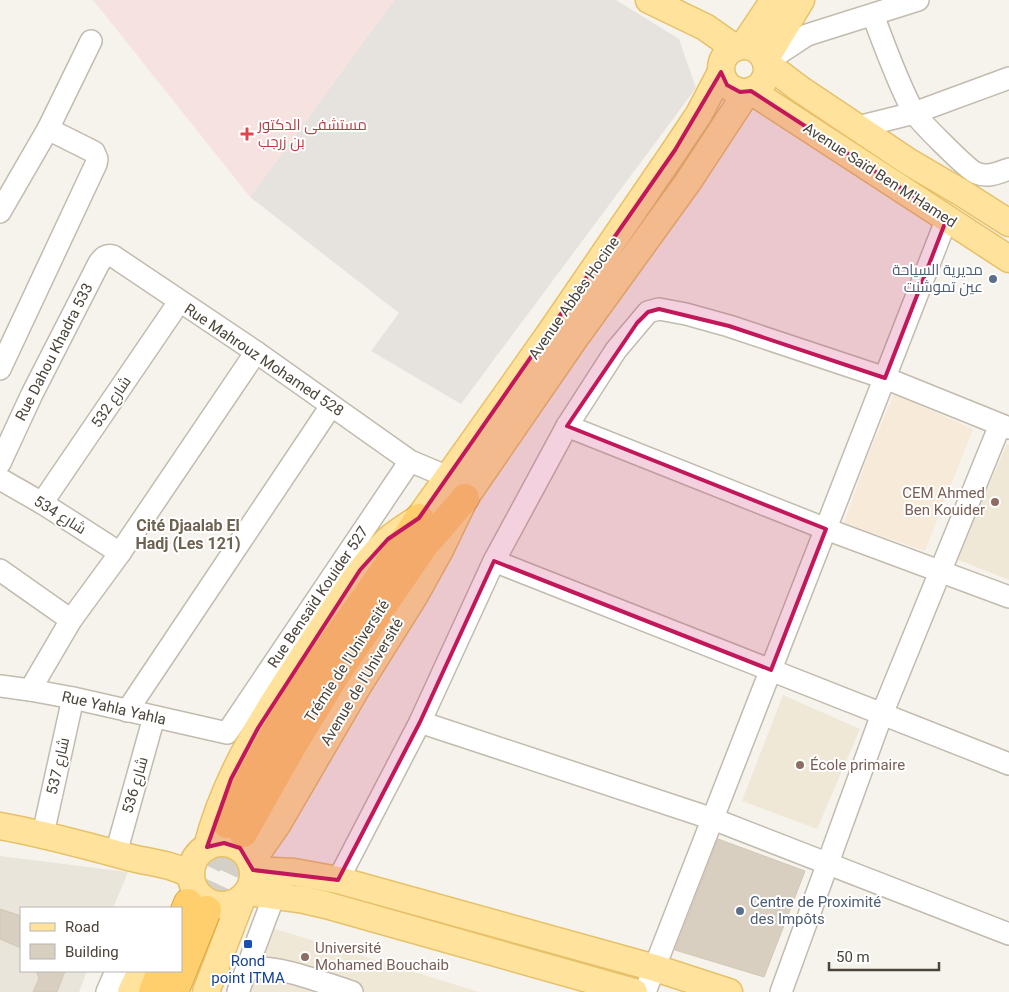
<svg xmlns="http://www.w3.org/2000/svg" width="1009" height="992" viewBox="0 0 1009 992" font-family="Roboto,Cairo,sans-serif">
  <style>
    .residential { fill: #eae5da }
    .commercial { fill: #f7ead8 }
    .industrial { fill: #e6e2dd }
    .education { fill: #efe8d6 }
    .medical { fill: #f6e3e0 }
    .building { fill: #d8cfc1; stroke: #d3c7b4 }
    .lines { fill: none; stroke-linecap: round; stroke-linejoin: round }
    .highway-tunnel { stroke: #d4d0c8; stroke-width: 28; stroke-dasharray: 28 14; stroke-linecap: butt }
    .minor-casing { stroke: #c2bbae; stroke-width: 24 }
    .major-casing { stroke: #e6c16a; stroke-width: 29 }
    .highway-casing { stroke: #e0a43c; stroke-width: 30 }
    .minor { stroke: #fff; stroke-width: 21 }
    .major { stroke: #ffe39c; stroke-width: 26 }
    .highway { stroke: #ffcf6e; stroke-width: 28 }
    .marked { fill: #c2185b; fill-opacity: 0.2; stroke: #c2185b; stroke-width: 4; stroke-linejoin: round }
    .health-dot { fill: #e0444e; stroke: #fff; stroke-width: 2 }
    .service-dot { fill: #5c6f8a; stroke: #fff; stroke-width: 2 }
    .education-dot { fill: #8d6e63; stroke: #fff; stroke-width: 2 }
    .transit-dot { fill: #1a4fb4; stroke: #fff; stroke-width: 2 }
    .labels { text-anchor: middle; stroke-width: 4; stroke-linejoin: round; paint-order: stroke }
    .health-label { font-size: 15px; fill: #be3a42; stroke: #fff; text-anchor: start }
    .street-label { font-size: 15px; fill: #4b4439; stroke: #fff }
    .service-label { font-size: 15px; fill: #4e5e75; stroke: #fff; text-anchor: end }
    .education-label { font-size: 15px; fill: #785e54; stroke: #fff; text-anchor: start }
    .transit-label { font-size: 15px; fill: #164399; stroke: #fff }
    .neighbourhood-label { font-size: 16px; font-weight: bold; fill: #6e6250; stroke: #fff }
  </style>
  <rect width="100%" height="100%" fill="#f6f3ec"/>
  <path class="residential" d="M0 856 128 872 113 908H21V971H87L79 992H0Z"/>
  <path class="commercial" d="M894 394 973 429 925 551 844 523 868 456Z"/>
  <path class="industrial" d="M394 0H616L679 39 696 88 461 404 371 351 399 313 250 197Z"/>
  <g class="education">
    <path d="M1007 444 1009 445V580L956 559Z"/>
    <path d="M783 695 860 729 817 829 742 801Z"/>
    <path d="M256 923 479 992H229Z"/>
  </g>
  <path class="medical" d="M93 0H394L250 197Z"/>
  <g class="building">
    <path d="M718 839 805 871 764 977 675 950Z"/>
    <path d="M0 909 21 916V948L0 939Z"/>
    <path d="M36 971H65L57 992H33L39 978Z"/>
  </g>
  <g class="lines">
    <g class="highway-tunnel">
      <path d="M188 903 226 827"/>
      <path d="M207 910 235 850"/>
    </g>
    <defs>
      <g id="minor">
        <path d="M873 15C885 47 897 81 913 111 917 119 968 170 976 173 987 178 998 173 1009 169"/>
        <path d="M766 62 807 35 918 0"/>
        <path d="M858 127 914 113 1009 78"/>
        <path d="M0 212 48 129"/>
        <path d="M0 369 96 164 97 159 94 152 48 129 91 41"/>
        <path d="M567 426 826 529 1009 597"/>
        <path d="M0 463 32 394 99 263C103 258 106 254 113 256L256 352 410 461 448 477"/>
        <path d="M0 479 42 503 120 553"/>
        <path d="M42 503 179 302"/>
        <path d="M494 561 1009 764"/>
        <path d="M0 570 71 620"/>
        <path d="M0 686 30 690 73 698 227 733 410 461"/>
        <path d="M30 690 71 620 120 553 256 352"/>
        <path d="M127 711 331 406"/>
        <path d="M420 722 713 819 1009 934"/>
        <path d="M43 834 73 698"/>
        <path d="M116 853 154 717"/>
        <path d="M338 880 420 722 494 561 567 426 616 350 648 312 659 309 686 314 729 326 885 378 1009 428"/>
        <path d="M247 968C284 966 317 981 352 992"/>
        <path d="M107 992 116 971"/>
        <path d="M238 992 274 896"/>
        <path d="M645 992 947 218"/>
        <path d="M781 992 882 714 1000 425"/>
      </g>
      <g id="major">
        <path d="M649 0 705 27 735 48"/>
        <path d="M743 46 774 0"/>
        <circle cx="744" cy="69" r="23"/>
        <path d="M765 60 801 0"/>
        <path d="M767 64 800 89 909 162 962 193 1009 223"/>
        <path d="M751 91 1009 259"/>
        <path d="M0 826C45 834 88 846 132 858 152 863 172 864 191 875"/>
        <circle cx="222" cy="874" r="31"/>
        <path d="M207 847C227 767 277 696 322 628 342 598 361 565 388 540 397 532 409 525 419 518L550 333 675 150 699 114 721 72"/>
        <path d="M251 862 277 825 358 686 415 595 440 550 465 498 573 341 688 182 747 92"/>
        <path d="M253 870 294 872 338 880 655 968 729 992"/>
        <path d="M248 892 304 900 326 905 634 992"/>
        <path d="M131 992 141 971"/>
        <path d="M206 992 242 898"/>
      </g>
      <g id="highway">
        <path d="M227 824C246 786 265 749 287 713 327 646 378 585 419 518"/>
        <path d="M243 833 291 748 336 674 423 547 465 498"/>
        <path d="M181 920 188 903"/>
        <path d="M153 992 161 971"/>
        <path d="M174 992 207 910"/>
      </g>
    </defs>
    <use href="#minor" class="minor-casing"/>
    <use href="#major" class="major-casing"/>
    <use href="#highway" class="highway-casing"/>
    <use href="#minor" class="minor"/>
    <use href="#major" class="major"/>
    <use href="#highway" class="highway"/>
  </g>
  <path class="marked" d="M721 72 727 85 740 92 751 91 947 218 885 378 729 326 659 309 648 312 637 323 567 426 826 529 771 670 494 561 420 722 338 880 253 870 240 848 224 843 207 847 231 779 258 728 360 570 388 539 419 518 675 150Z"/>
  <path class="health-dot" d="M244.5 126.5h5v5h5v5h-5v5h-5v-5h-5v-5h5z"/>
  <g class="service-dot">
    <circle cx="993" cy="279" r="5"/>
    <circle cx="740" cy="911" r="5"/>
  </g>
  <g class="education-dot">
    <circle cx="995" cy="502" r="5"/>
    <circle cx="800" cy="765" r="5"/>
    <circle cx="305" cy="957" r="5"/>
  </g>
  <rect class="transit-dot" x="243" y="939" width="10" height="10" rx="2.5"/>
  <g class="labels">
    <g class="health-label">
      <text x="258" y="130">مستشفى الدكتور<tspan x="258" dy="17">بن زرجب</tspan></text>
    </g>
    <g class="street-label">
      <text transform="translate(880 175) rotate(33)" y="5">Avenue Saïd Ben M'Hamed</text>
      <text transform="translate(574 298) rotate(-55)" y="5">Avenue Abbès Hocine</text>
      <text transform="translate(54 352) rotate(-63)" y="5">Rue Dahou Khadra 533</text>
      <text transform="translate(264 360) rotate(34)" y="5">Rue Mahrouz Mohamed 528</text>
      <text transform="translate(111 402) rotate(-56)" y="5">532 شارع</text>
      <text transform="translate(60 515) rotate(32)" y="5">534 شارع</text>
      <text transform="translate(318 597) rotate(-56)" y="5">Rue Bensaïd Kouider 527</text>
      <text transform="translate(347 661) rotate(-57)" y="5">Trémie de l'Université</text>
      <text transform="translate(362 682) rotate(-59)" y="5">Avenue de l'Université</text>
      <text transform="translate(114 708) rotate(13)" y="5">Rue Yahla Yahla</text>
      <text transform="translate(58 766) rotate(-77)" y="5">537 شارع</text>
      <text transform="translate(135 785) rotate(-74)" y="5">شارع 536</text>
    </g>
    <g class="service-label">
      <text x="983" y="275">مديرية السياحة<tspan x="983" dy="17">عين تموشنت</tspan></text>
      <text x="750" y="907" text-anchor="start">Centre de Proximité<tspan x="750" dy="17">des Impôts</tspan></text>
    </g>
    <g class="education-label">
      <text x="985" y="498" text-anchor="end">CEM Ahmed<tspan x="985" dy="17">Ben Kouider</tspan></text>
      <text x="810" y="770">École primaire</text>
      <text x="315" y="953">Université<tspan x="315" dy="17">Mohamed Bouchaib</tspan></text>
    </g>
    <g class="transit-label">
      <text x="248" y="966">Rond<tspan x="248" dy="17">point ITMA</tspan></text>
    </g>
    <g class="neighbourhood-label">
      <text x="188" y="531">Cité Djaalab El<tspan x="188" dy="18">Hadj (Les 121)</tspan></text>
    </g>
  </g>
  <rect x="20" y="907" width="162" height="65" fill="#ffffff" stroke="#b7b4b0"/>
  <rect x="30" y="923" width="25" height="8" fill="#ffe39c" stroke="#b7b4b0"/>
  <text x="65" y="932" font-size="15" fill="#4b4439">Road</text>
  <rect x="30" y="944" width="25" height="15" fill="#d8cfc1" stroke="#b7b4b0"/>
  <text x="65" y="957" font-size="15" fill="#4b4439">Building</text>
  <path d="M829 962v8h110v-8" fill="none" stroke="#4b4439" stroke-width="2.5"/>
  <text x="836" y="962" font-size="15" fill="#4b4439" stroke="#ffffff" stroke-width="4" paint-order="stroke">50 m</text>
</svg>
